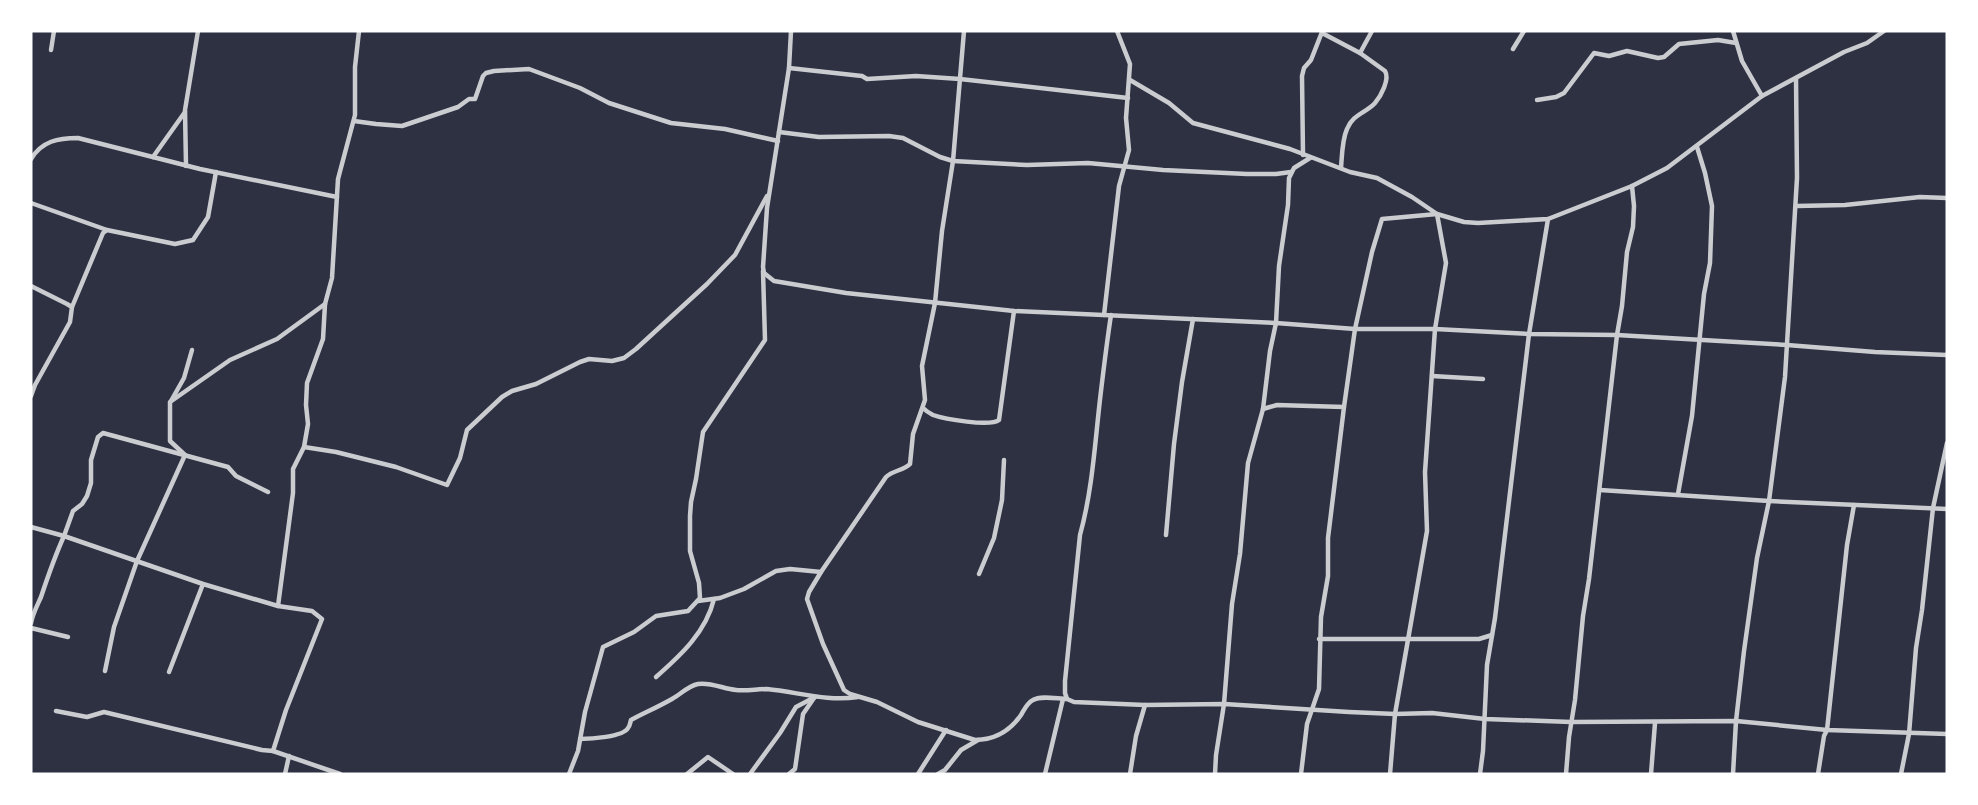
<svg xmlns="http://www.w3.org/2000/svg" width="1978" height="805" viewBox="0 0 1978 805" font-family="Rubik,sans-serif">
  <style>
    .lines { fill: none; stroke-linecap: round; stroke-linejoin: round }
    .minor { stroke: #caccd0; stroke-width: 4.5 }
  </style>
  <rect width="100%" height="100%" fill="#2d3142"/>
  <g class="lines">
    <g class="minor">
      <path d="M791 31 789 68 767 208 763 267 764 273 774 281 846 293 1014 311 1276 323 1355 329H1435L1529 334 1617 335 1787 345 1875 352 1947 355"/>
      <path d="M964 31 953 161 942 231 935 303 922 366 925 400 913 434 910 464C903 471 893 470 886 477L821 572 809 592 807 599 823 644 844 690 850 694 877 702 918 722 975 740C995 740 1010 731 1021 715 1024 710 1027 703 1033 700 1041 695 1058 699 1067 699"/>
      <path d="M1733 31 1742 61 1762 96"/>
      <path d="M1322 33 1360 53 1385 71C1390 79 1381 96 1375 103 1366 113 1353 114 1347 129 1342 140 1342 156 1341 168"/>
      <path d="M1513 49 1524 31"/>
      <path d="M51 50 54 31"/>
      <path d="M1360 53 1372 31"/>
      <path d="M789 68 862 76 867 79 916 76 960 79 1128 98"/>
      <path d="M1130 80 1169 103 1193 123 1290 149 1350 172 1377 178 1412 197 1437 214 1464 222 1478 223 1548 219 1632 186 1667 168 1762 96 1844 52 1867 43 1884 31"/>
      <path d="M1537 100 1556 97 1564 93 1594 53 1609 56 1627 51 1658 58 1664 57 1679 44 1718 40 1736 43"/>
      <path d="M354 121 376 124 402 126 458 107 469 99H475L483 76 486 73 494 71 529 69 580 88 609 103 671 123 725 129 778 141"/>
      <path d="M779 132 819 137 889 136 903 138 940 157 953 161 1027 165 1088 163 1163 170 1247 174H1276L1291 172"/>
      <path d="M1303 155 1302 76 1304 68 1311 60 1322 32"/>
      <path d="M153 157 185 112"/>
      <path d="M31 159C42 141 58 138 78 138L200 169 337 197"/>
      <path d="M186 166 185 110 198 31"/>
      <path d="M31 203 107 230"/>
      <path d="M1796 206 1845 205 1920 197 1947 198"/>
      <path d="M31 286 67 304 72 307 70 322 35 385 31 396"/>
      <path d="M72 307 103 233 107 230 175 244 193 240 208 217 216 172"/>
      <path d="M1104 315 1119 186 1129 150 1126 118 1130 64 1117 31"/>
      <path d="M1111 315C1107 341 1104 366 1101 391 1095 440 1093 488 1080 535L1065 681V693L1067 699 1074 702 1145 705 1224 704 1349 712 1395 714 1432 713 1485 719 1571 722 1736 721 1827 730 1947 734"/>
      <path d="M1432 376 1483 379"/>
      <path d="M171 401 184 378 192 350"/>
      <path d="M923 408C926 411 929 413 933 415 944 419 990 427 999 420L1014 311"/>
      <path d="M1263 409 1277 405 1344 407"/>
      <path d="M304 447 336 452 396 467 447 485 460 458 467 430 502 397 512 391 536 384 580 362 589 359 612 361 624 358 636 349 707 284 735 255 767 196"/>
      <path d="M1600 490 1769 501 1947 509"/>
      <path d="M1678 494 1692 416 1704 294 1710 263 1712 206 1705 173 1697 147"/>
      <path d="M31 527 64 536 73 511 82 504 87 496 91 483V460L98 437 103 433 228 467 236 476 268 492"/>
      <path d="M1166 535 1174 444 1182 382 1193 319"/>
      <path d="M979 574 994 538 1002 500 1004 460"/>
      <path d="M698 601 720 598 744 589 776 571 790 569 821 572"/>
      <path d="M278 606 293 493V469L304 447 308 424 306 405 307 383 323 339 325 304 332 278 338 179 355 115V67L359 31"/>
      <path d="M31 623C33 613 37 606 41 597 48 576 55 556 64 536L203 584 278 606 312 611 322 619 286 710 273 751 262 750 104 712 87 717 56 711"/>
      <path d="M31 628 68 637"/>
      <path d="M1319 639H1479L1492 635"/>
      <path d="M105 671 114 627 137 561 185 455 170 441V402L230 360 277 339 325 304"/>
      <path d="M169 672 203 584"/>
      <path d="M656 677C681 655 706 632 714 599"/>
      <path d="M580 739C590 739 623 737 628 728 630 726 630 723 631 720 644 713 658 707 672 699 681 694 688 686 698 684 711 682 724 689 736 690 746 691 757 689 767 689 798 692 827 702 858 697"/>
      <path d="M273 751 340 774"/>
      <path d="M285 774 289 756"/>
      <path d="M569 774 578 751 585 712 603 647 634 632 656 616 688 611 700 598 699 583 690 551V516L691 502 696 479 703 432 765 340 763 271"/>
      <path d="M687 774 708 757 733 774"/>
      <path d="M750 774 780 733 796 707 815 697"/>
      <path d="M789 774 795 769 803 714 814 698"/>
      <path d="M918 774 946 730"/>
      <path d="M938 774 945 770 961 750 978 740"/>
      <path d="M1045 774 1063 699"/>
      <path d="M1130 774 1136 736 1145 705"/>
      <path d="M1215 774 1216 755 1224 704 1232 604 1240 554 1248 463 1263 409 1270 351 1276 323 1279 266 1288 205 1289 178 1294 168 1310 158"/>
      <path d="M1301 774 1307 724 1319 689 1321 617 1328 576V538L1344 407 1355 329 1372 252 1382 219 1437 214 1446 263 1435 329 1425 472 1427 531 1395 714 1390 774"/>
      <path d="M1480 774 1483 751 1487 665 1495 618 1529 334 1548 219"/>
      <path d="M1566 774 1569 737 1575 700 1583 616 1589 579 1617 335 1622 306 1627 252 1633 227 1634 206 1632 186"/>
      <path d="M1651 774 1655 723"/>
      <path d="M1733 774 1736 721 1744 651 1757 558 1769 501 1785 377 1797 178 1796 78"/>
      <path d="M1818 774 1824 736 1827 730 1847 545 1854 505"/>
      <path d="M1901 774 1909 734 1916 648 1922 610 1933 508 1947 443"/>
    </g>
  </g>
  <rect width="1978" height="805" fill="none" stroke="#ffffff" stroke-width="65"/>
</svg>
